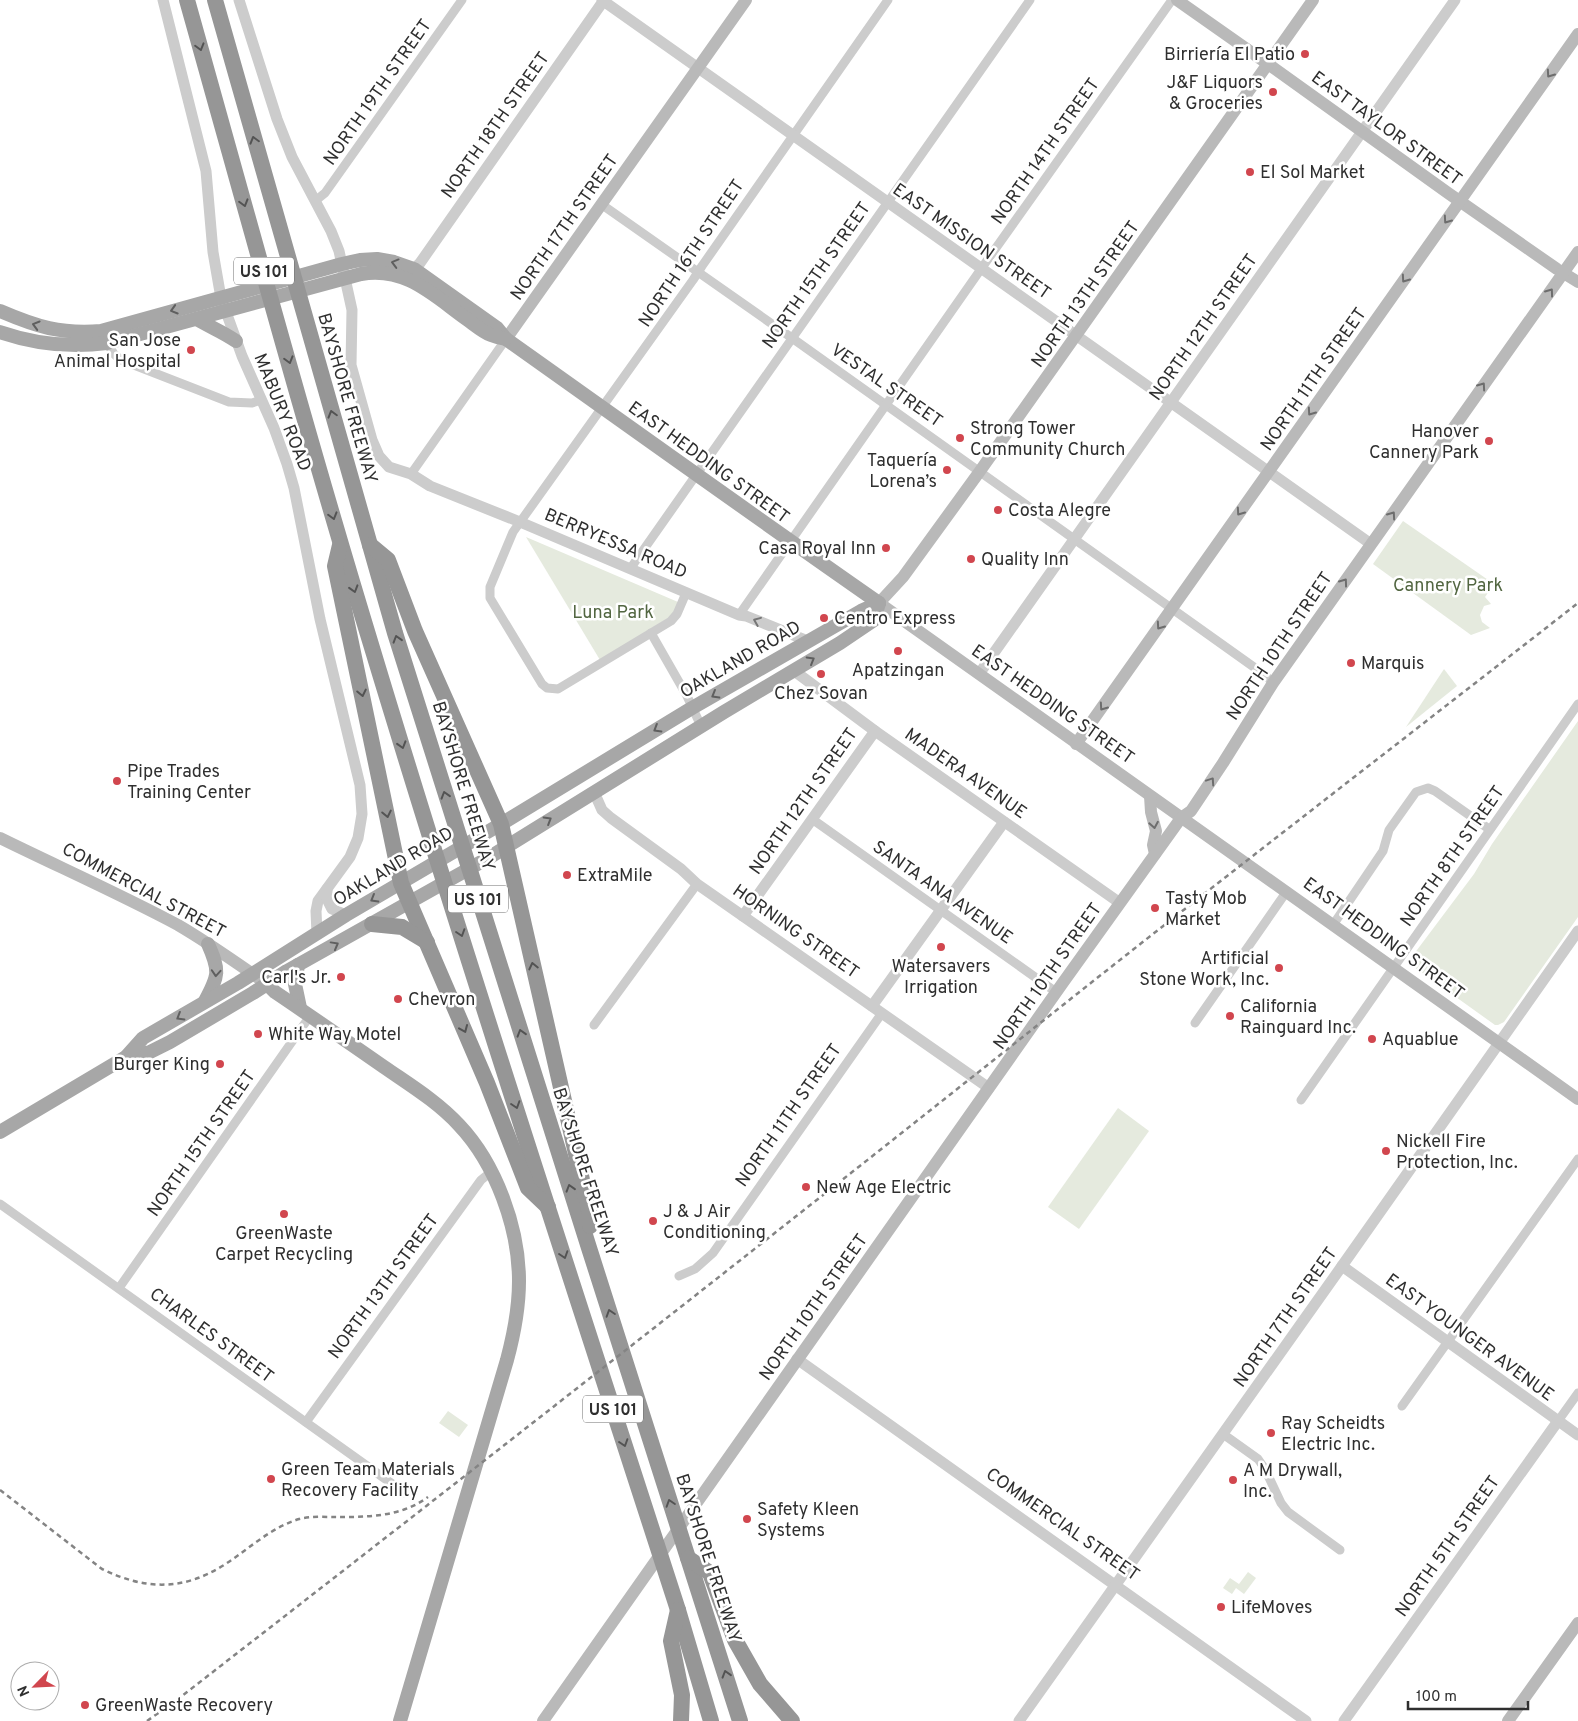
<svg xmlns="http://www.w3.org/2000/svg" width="1578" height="1721" viewBox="0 0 1578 1721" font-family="Overpass,sans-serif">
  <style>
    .green { fill: #e5eade }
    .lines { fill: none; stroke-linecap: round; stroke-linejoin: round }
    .minor { stroke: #ccc; stroke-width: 9 }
    .tertiary { stroke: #ccc; stroke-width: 11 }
    .secondary { stroke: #b9b9b9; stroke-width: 12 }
    .primary { stroke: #a7a7a7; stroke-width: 14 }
    .motorway { stroke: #969696; stroke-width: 16 }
    .rail { stroke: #848484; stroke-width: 2.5; stroke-dasharray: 5 4; stroke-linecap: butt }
    .oneway { stroke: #535353 }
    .oneway2 { stroke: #6d6d6d }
    .oneway3 { stroke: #5f5f5f }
    .oneway4 { stroke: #767676 }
    .poi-dot { fill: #d1464e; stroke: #fff; stroke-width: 2 }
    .labels { text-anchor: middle; stroke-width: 5; stroke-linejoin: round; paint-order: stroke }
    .shield { fill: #fff; stroke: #6d6d6d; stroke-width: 1 }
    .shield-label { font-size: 16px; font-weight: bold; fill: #2f2f2f }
    .poi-label { font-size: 18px; fill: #2f2f2f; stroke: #fff; text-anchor: start }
    .street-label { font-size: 18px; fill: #2f2f2f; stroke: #fff }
    .park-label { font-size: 18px; fill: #526641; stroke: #fff }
  </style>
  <rect width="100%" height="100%" fill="#fff"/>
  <g class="green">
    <path d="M1403 521 1494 584 1485 597 1491 604 1484 606 1480 615 1482 622 1490 628 1471 635 1373 564Z"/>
    <path d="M526 537 678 602 673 615 600 660Z"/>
    <path d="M1444 669 1457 686 1406 727Z"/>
    <path d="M1578 721V917L1504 1022 1498 1025H1495L1414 967 1411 964V958L1474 874 1492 844Z"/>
    <path d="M1118 1108 1149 1131 1079 1229 1048 1207Z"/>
    <path d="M448 1411 468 1425 459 1437 439 1423Z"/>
    <path d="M1248 1572 1256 1578 1244 1594 1236 1588 1232 1594 1223 1588 1230 1578 1239 1584Z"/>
  </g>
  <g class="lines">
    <g class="minor">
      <path d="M315 201 325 193 462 0"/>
      <path d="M601 204 792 338 1265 675 1273 683"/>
      <path d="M107 343 114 354 121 360 229 402 252 403 261 400"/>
      <path d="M411 474 506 339"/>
      <path d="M630 569 1030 0"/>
      <path d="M686 593 677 614 671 621 558 689 547 688 542 684 490 598V587L513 532 693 280 702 266 888 0"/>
      <path d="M739 615 981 269 1172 0"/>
      <path d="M651 633 687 696 701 726"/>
      <path d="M812 819 1056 992"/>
      <path d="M1333 925 1383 851 1389 830 1416 792 1428 788 1435 791 1489 829"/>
      <path d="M1195 1023 1287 891"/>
      <path d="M594 1025 697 884"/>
      <path d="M1301 1100 1578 704"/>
      <path d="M0 1204 405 1493"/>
      <path d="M679 1276 695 1269 713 1253 882 1013"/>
      <path d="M119 1288 310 1016"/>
      <path d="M1402 1406 1578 1159"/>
      <path d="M1558 1421 1578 1393"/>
      <path d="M306 1422 481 1180 491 1172"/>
      <path d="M1223 1434 1258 1459 1265 1469 1281 1503 1288 1512 1340 1550"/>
    </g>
    <g class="tertiary">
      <path d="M163 0 206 171 213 252 221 298 242 356 274 428 287 464 294 488 320 619 360 785 362 814 358 838 350 857 318 901 316 911 317 934"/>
      <path d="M239 0 277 119 292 157 331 231 339 251 352 310 351 365 372 440 379 456 389 467 411 474 430 486 520 522 739 615 746 616 808 641"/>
      <path d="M602 0 1371 544"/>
      <path d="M414 269 420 263 604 0"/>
      <path d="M793 670 875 731 1120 903"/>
      <path d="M979 674 1455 0"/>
      <path d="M594 792 602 810 611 818 681 869 697 884 989 1088"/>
      <path d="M327 889V899L332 909 346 915"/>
      <path d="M743 916 875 731"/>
      <path d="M872 1006 1004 822"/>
      <path d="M1342 1266 1578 1435"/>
      <path d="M797 1359 1306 1721"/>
      <path d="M1019 1721 1342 1266 1578 931"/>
      <path d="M1344 1721 1558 1421"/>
    </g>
    <g class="secondary">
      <path d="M1177 0 1268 64 1448 193 1557 269 1578 282"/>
      <path d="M1313 0 980 471 903 577 879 603 1578 1099"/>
      <path d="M506 339 746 0"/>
      <path d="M1076 744 1578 34"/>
      <path d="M1150 796 1151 812 1156 831 1153 845 1155 854"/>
      <path d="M0 838C59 867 120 894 178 925 209 943 238 964 267 984"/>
      <path d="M543 1721 1062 984 1181 818 1191 811 1223 763 1273 683 1578 252"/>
      <path d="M1508 1721 1578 1623"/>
    </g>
    <g class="primary">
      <path d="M0 311C37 327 60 334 101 331L342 264 360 260 377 259 394 262 414 269 497 328 506 339C630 427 754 516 879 603"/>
      <path d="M197 319C210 327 223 332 236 341"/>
      <path d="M0 332C35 344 70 348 107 343L361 274C406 266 434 296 468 320 475 325 483 332 491 335 496 337 501 338 506 339"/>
      <path d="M298 965 295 984 300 1008"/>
      <path d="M267 984 275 992C312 1017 348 1042 384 1067 410 1085 438 1102 459 1125 496 1164 519 1228 519 1281 519 1308 514 1334 507 1360L400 1721"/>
      <path d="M205 1001C219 975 220 971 208 944"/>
      <path d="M126 1057 150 1052 170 1042 253 993 287 971 490 857 724 712 840 643 874 620 879 603"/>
      <path d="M0 1132 126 1057 143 1038 238 983 346 915 501 824 692 708 861 611 879 603"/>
    </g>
    <g class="motorway">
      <path d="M187 0C248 217 307 435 373 651 470 972 575 1291 678 1610L711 1721"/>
      <path d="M215 0 395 633 590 1251 740 1721"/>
      <path d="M340 545 335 566 401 883 487 1083 528 1188 548 1207"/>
      <path d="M370 545 388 560 415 631 501 824 590 1215V1226"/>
      <path d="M372 924 402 927 427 942"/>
      <path d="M688 1558 710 1573 735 1640 760 1684 792 1721"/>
      <path d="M678 1610 671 1641 682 1695 681 1721"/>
    </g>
    <g class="rail">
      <path d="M0 1490 102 1569C145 1590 183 1591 224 1565 249 1549 270 1528 299 1519 311 1516 325 1517 337 1517 368 1517 401 1517 428 1497"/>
      <path d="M147 1721 178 1699C463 1478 747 1256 1029 1032 1211 887 1395 746 1578 603"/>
    </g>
  </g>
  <defs><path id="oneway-chevron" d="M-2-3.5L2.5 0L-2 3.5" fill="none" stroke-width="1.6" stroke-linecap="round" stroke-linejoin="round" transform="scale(1.25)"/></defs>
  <g class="oneway">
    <use href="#oneway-chevron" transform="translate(200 47) rotate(74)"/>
    <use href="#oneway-chevron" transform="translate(254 140) rotate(-106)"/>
    <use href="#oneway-chevron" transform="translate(244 203) rotate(74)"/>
    <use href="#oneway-chevron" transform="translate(289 360) rotate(74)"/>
    <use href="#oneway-chevron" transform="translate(332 414) rotate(-106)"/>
    <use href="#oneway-chevron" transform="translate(333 516) rotate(74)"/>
    <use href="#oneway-chevron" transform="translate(354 589) rotate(73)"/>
    <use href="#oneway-chevron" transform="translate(397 639) rotate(-107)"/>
    <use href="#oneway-chevron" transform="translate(362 693) rotate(78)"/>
    <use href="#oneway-chevron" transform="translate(402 745) rotate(73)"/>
    <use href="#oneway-chevron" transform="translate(445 795) rotate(-107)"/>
    <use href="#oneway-chevron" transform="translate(387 814) rotate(78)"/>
    <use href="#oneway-chevron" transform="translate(461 933) rotate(72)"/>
    <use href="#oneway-chevron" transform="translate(533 966) rotate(-103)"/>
    <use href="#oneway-chevron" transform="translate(464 1029) rotate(67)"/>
    <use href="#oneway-chevron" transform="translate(521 1033) rotate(-107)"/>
    <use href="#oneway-chevron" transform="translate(516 1105) rotate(72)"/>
    <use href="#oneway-chevron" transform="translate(570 1188) rotate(-107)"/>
    <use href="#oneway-chevron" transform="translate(564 1255) rotate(72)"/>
    <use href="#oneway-chevron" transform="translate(610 1313) rotate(-108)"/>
    <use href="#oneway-chevron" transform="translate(624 1443) rotate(72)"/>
    <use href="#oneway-chevron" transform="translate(670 1503) rotate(-108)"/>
    <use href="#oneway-chevron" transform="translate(726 1674) rotate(-107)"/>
  </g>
  <g class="oneway2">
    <use href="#oneway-chevron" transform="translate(1550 74) rotate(125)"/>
    <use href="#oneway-chevron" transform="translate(1447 220) rotate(125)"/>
    <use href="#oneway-chevron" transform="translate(1405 279) rotate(125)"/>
    <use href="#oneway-chevron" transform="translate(1550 292) rotate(-54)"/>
    <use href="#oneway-chevron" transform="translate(1482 386) rotate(-55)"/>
    <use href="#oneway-chevron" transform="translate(1311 412) rotate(125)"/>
    <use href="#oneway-chevron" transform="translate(1240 512) rotate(125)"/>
    <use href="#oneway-chevron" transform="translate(1392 515) rotate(-55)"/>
    <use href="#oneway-chevron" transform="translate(1344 582) rotate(-54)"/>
    <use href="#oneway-chevron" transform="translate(1160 626) rotate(125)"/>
    <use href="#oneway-chevron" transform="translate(1103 707) rotate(125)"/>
    <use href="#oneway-chevron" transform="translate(1211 781) rotate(-56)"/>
    <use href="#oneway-chevron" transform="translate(1154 825) rotate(80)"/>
  </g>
  <g class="oneway3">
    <use href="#oneway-chevron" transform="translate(395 263) rotate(-165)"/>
    <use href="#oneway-chevron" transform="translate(174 310) rotate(163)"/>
    <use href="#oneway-chevron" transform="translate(36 325) rotate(-164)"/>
    <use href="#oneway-chevron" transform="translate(811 660) rotate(-30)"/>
    <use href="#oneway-chevron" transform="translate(715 695) rotate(150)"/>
    <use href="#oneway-chevron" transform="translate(657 729) rotate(149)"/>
    <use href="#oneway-chevron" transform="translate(548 820) rotate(-31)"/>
    <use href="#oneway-chevron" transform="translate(374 899) rotate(150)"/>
    <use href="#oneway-chevron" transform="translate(335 945) rotate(-29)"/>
    <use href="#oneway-chevron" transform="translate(216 973) rotate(94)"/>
    <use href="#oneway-chevron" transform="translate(180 1017) rotate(149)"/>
  </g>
  <use class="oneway4" href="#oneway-chevron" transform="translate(757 621) rotate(-158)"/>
  <g class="poi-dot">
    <circle cx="1305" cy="54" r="5"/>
    <circle cx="1273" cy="92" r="5"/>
    <circle cx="1250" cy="172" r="5"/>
    <circle cx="191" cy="350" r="5"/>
    <circle cx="960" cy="438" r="5"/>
    <circle cx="1489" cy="441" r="5"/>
    <circle cx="947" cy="470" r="5"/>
    <circle cx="998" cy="510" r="5"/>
    <circle cx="886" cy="548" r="5"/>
    <circle cx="971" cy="559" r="5"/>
    <circle cx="824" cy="618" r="5"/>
    <circle cx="898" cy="651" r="5"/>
    <circle cx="1351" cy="663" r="5"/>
    <circle cx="821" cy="674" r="5"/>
    <circle cx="117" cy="781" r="5"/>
    <circle cx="567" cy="875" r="5"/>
    <circle cx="1155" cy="908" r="5"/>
    <circle cx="941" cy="947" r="5"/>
    <circle cx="1279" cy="968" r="5"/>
    <circle cx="341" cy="977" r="5"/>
    <circle cx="398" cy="999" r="5"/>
    <circle cx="1230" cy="1016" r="5"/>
    <circle cx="258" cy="1034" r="5"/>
    <circle cx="1372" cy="1039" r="5"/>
    <circle cx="220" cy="1064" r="5"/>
    <circle cx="1386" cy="1151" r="5"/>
    <circle cx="806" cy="1187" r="5"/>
    <circle cx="284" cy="1214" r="5"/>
    <circle cx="653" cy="1221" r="5"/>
    <circle cx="1271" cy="1433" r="5"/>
    <circle cx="271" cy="1479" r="5"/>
    <circle cx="1233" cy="1480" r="5"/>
    <circle cx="747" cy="1519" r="5"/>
    <circle cx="1221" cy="1607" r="5"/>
    <circle cx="85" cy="1705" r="5"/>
  </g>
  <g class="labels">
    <g class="shield">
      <rect x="234" y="257.5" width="60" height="27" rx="4"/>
      <rect x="448" y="885.5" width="60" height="27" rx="4"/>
      <rect x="583" y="1395.5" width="60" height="27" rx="4"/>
    </g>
    <g class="shield-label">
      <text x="264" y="277">US 101</text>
      <text x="478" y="905">US 101</text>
      <text x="613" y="1415">US 101</text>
    </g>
    <g class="poi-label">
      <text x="1295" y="60" text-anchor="end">Birriería El Patio</text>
      <text x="1263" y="88" text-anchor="end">J&amp;F Liquors<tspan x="1263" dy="21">&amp; Groceries</tspan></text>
      <text x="1260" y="178">El Sol Market</text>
      <text x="181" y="346" text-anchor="end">San Jose<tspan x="181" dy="21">Animal Hospital</tspan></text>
      <text x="970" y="434">Strong Tower<tspan x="970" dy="21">Community Church</tspan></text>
      <text x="1479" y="437" text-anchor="end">Hanover<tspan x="1479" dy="21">Cannery Park</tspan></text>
      <text x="937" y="466" text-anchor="end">Taquería<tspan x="937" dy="21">Lorena’s</tspan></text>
      <text x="1008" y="516">Costa Alegre</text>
      <text x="876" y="554" text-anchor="end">Casa Royal Inn</text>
      <text x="981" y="565">Quality Inn</text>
      <text x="834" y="624">Centro Express</text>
      <text x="1361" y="669">Marquis</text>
      <text x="898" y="676" text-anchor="middle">Apatzingan</text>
      <text x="821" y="699" text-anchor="middle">Chez Sovan</text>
      <text x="127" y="777">Pipe Trades<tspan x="127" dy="21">Training Center</tspan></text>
      <text x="577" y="881">ExtraMile</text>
      <text x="1165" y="904">Tasty Mob<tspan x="1165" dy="21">Market</tspan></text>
      <text x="1269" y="964" text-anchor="end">Artificial<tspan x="1269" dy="21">Stone Work, Inc.</tspan></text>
      <text x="941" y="972" text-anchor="middle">Watersavers<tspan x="941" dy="21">Irrigation</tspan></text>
      <text x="331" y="983" text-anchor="end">Carl's Jr.</text>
      <text x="408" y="1005">Chevron</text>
      <text x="1240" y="1012">California<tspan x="1240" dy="21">Rainguard Inc.</tspan></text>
      <text x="268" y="1040">White Way Motel</text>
      <text x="1382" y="1045">Aquablue</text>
      <text x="210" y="1070" text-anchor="end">Burger King</text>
      <text x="1396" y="1147">Nickell Fire<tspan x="1396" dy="21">Protection, Inc.</tspan></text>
      <text x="816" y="1193">New Age Electric</text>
      <text x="663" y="1217">J &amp; J Air<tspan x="663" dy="21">Conditioning</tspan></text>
      <text x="284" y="1239" text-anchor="middle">GreenWaste<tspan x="284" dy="21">Carpet Recycling</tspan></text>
      <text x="1281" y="1429">Ray Scheidts<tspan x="1281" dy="21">Electric Inc.</tspan></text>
      <text x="281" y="1475">Green Team Materials<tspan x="281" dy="21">Recovery Facility</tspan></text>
      <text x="1243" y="1476">A M Drywall,<tspan x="1243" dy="21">Inc.</tspan></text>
      <text x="757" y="1515">Safety Kleen<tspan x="757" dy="21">Systems</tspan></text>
      <text x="1231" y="1613">LifeMoves</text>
      <text x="95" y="1711">GreenWaste Recovery</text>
    </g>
    <g class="street-label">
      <text transform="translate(377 92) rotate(-55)" y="6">NORTH 19TH STREET</text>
      <text transform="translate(495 125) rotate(-55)" y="6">NORTH 18TH STREET</text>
      <text transform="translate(1387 128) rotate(36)" y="6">EAST TAYLOR STREET</text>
      <text transform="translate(1045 151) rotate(-55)" y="6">NORTH 14TH STREET</text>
      <text transform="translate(564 227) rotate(-55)" y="6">NORTH 17TH STREET</text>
      <text transform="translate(972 241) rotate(35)" y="6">EAST MISSION STREET</text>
      <text transform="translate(691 253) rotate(-56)" y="6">NORTH 16TH STREET</text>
      <text transform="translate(816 275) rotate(-55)" y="6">NORTH 15TH STREET</text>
      <text transform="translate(1085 294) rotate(-55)" y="6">NORTH 13TH STREET</text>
      <text transform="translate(1203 327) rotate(-55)" y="6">NORTH 12TH STREET</text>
      <text transform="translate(1313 379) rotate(-55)" y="6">NORTH 11TH STREET</text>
      <text transform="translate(887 385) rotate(35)" y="6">VESTAL STREET</text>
      <text transform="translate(348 398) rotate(74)" y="6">BAYSHORE FREEWAY</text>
      <text transform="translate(283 412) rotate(68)" y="6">MABURY ROAD</text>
      <text transform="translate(709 462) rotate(36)" y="6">EAST HEDDING STREET</text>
      <text transform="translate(616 543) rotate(23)" y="6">BERRYESSA ROAD</text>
      <text transform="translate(1279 646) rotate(-56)" y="6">NORTH 10TH STREET</text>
      <text transform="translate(740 659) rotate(-30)" y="6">OAKLAND ROAD</text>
      <text transform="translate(1053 704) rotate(35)" y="6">EAST HEDDING STREET</text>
      <text transform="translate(966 773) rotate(35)" y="6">MADERA AVENUE</text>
      <text transform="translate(464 786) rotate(73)" y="6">BAYSHORE FREEWAY</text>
      <text transform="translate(803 801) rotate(-55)" y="6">NORTH 12TH STREET</text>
      <text transform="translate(1452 856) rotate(-55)" y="6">NORTH 8TH STREET</text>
      <text transform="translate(393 866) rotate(-31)" y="6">OAKLAND ROAD</text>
      <text transform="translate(144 890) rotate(28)" y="6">COMMERCIAL STREET</text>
      <text transform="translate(943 892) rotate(35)" y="6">SANTA ANA AVENUE</text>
      <text transform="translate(796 931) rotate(35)" y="6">HORNING STREET</text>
      <text transform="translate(1384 938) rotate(36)" y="6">EAST HEDDING STREET</text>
      <text transform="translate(1047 976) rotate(-55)" y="6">NORTH 10TH STREET</text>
      <text transform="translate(788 1115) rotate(-55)" y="6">NORTH 11TH STREET</text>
      <text transform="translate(201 1143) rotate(-55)" y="6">NORTH 15TH STREET</text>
      <text transform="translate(586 1172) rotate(72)" y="6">BAYSHORE FREEWAY</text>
      <text transform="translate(383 1286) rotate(-54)" y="6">NORTH 13TH STREET</text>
      <text transform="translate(813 1307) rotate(-55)" y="6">NORTH 10TH STREET</text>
      <text transform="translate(1285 1317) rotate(-55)" y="6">NORTH 7TH STREET</text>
      <text transform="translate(212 1335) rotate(36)" y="6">CHARLES STREET</text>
      <text transform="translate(1470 1337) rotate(36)" y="6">EAST YOUNGER AVENUE</text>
      <text transform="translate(1063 1524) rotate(35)" y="6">COMMERCIAL STREET</text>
      <text transform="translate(1447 1546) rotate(-55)" y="6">NORTH 5TH STREET</text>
      <text transform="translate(709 1558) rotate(72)" y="6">BAYSHORE FREEWAY</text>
    </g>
    <g class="park-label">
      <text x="1448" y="591">Cannery Park</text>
      <text x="613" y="618">Luna Park</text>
    </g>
  </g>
  <g transform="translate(35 1686) rotate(246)"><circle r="24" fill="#ffffff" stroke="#acacac"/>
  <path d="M0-4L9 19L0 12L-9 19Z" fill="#d1464e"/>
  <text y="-8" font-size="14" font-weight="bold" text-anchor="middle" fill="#2f2f2f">N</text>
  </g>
  <path d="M1408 1701v8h120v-8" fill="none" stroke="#2f2f2f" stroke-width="2.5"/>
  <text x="1416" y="1701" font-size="15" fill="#2f2f2f" stroke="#ffffff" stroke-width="4" paint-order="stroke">100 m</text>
</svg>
